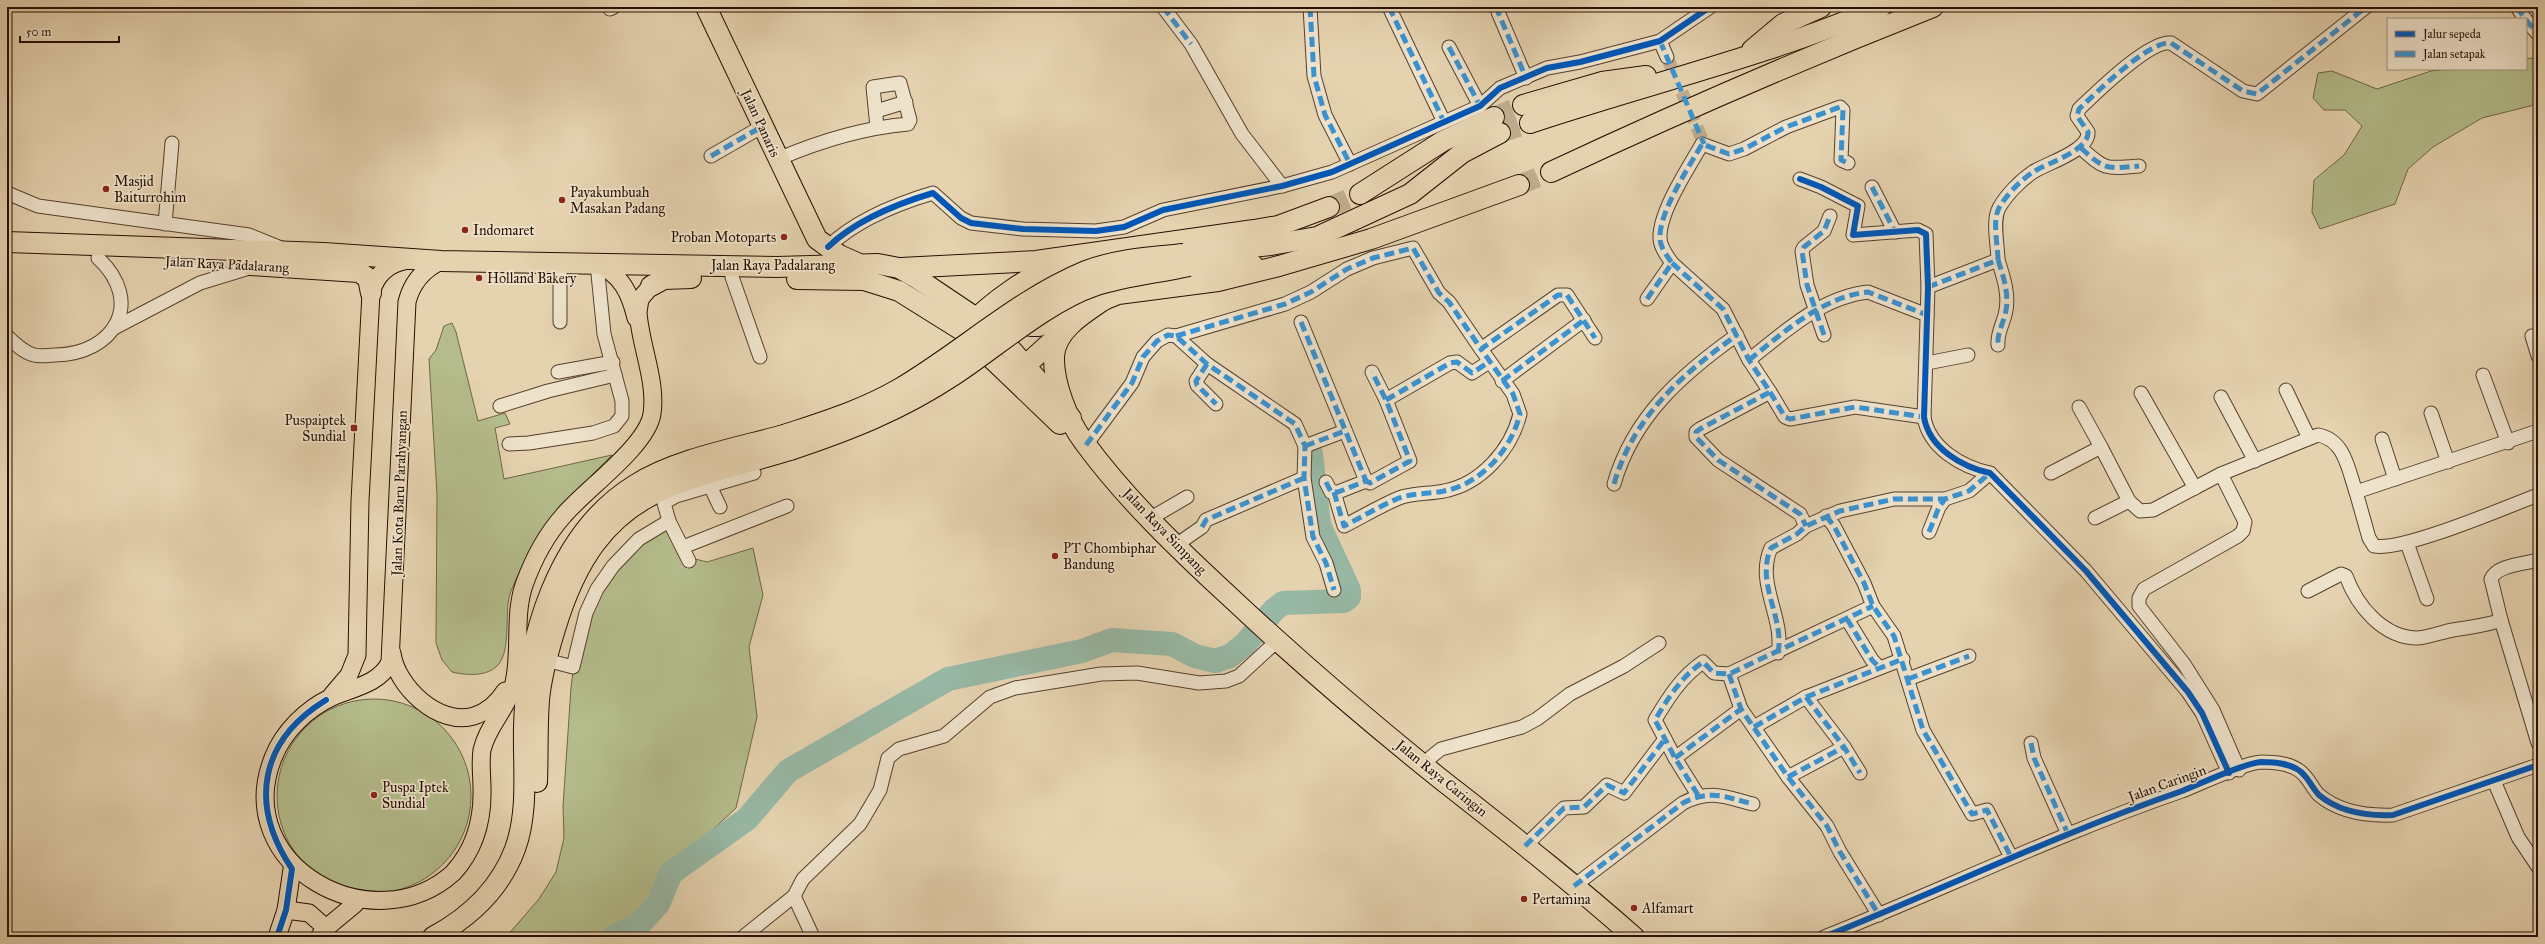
<svg xmlns="http://www.w3.org/2000/svg" width="2545" height="944" viewBox="0 0 2545 944" font-family="'IM FELL Great Primer',serif">
  <style>
    .green { fill: #b4bc8b; stroke: #6e6646 }
    .lines { fill: none; stroke-linecap: round; stroke-linejoin: round }
    .river { stroke: #97b8a5; stroke-width: 24 }
    .minor-tunnel { stroke: #bfab8c; stroke-width: 13; stroke-dasharray: 13 6; stroke-linecap: butt }
    .highway-tunnel { stroke: #bfab8c; stroke-width: 20; stroke-dasharray: 20 10; stroke-linecap: butt }
    .minor-casing { stroke: #56402c; stroke-width: 15 }
    .major-casing { stroke: #270f00; stroke-width: 19 }
    .highway-casing { stroke: #270f00; stroke-width: 22 }
    .minor { stroke: #eee2cb; stroke-width: 13 }
    .major { stroke: #e5d2af; stroke-width: 17 }
    .highway { stroke: #e5d2af; stroke-width: 20 }
    .highway-bridge-casing { stroke: #270f00; stroke-width: 22; stroke-linecap: butt }
    .highway-bridge { stroke: #e5d2af; stroke-width: 20 }
    .quiet { stroke: #3b92d0; stroke-width: 5; stroke-dasharray: 10 5; stroke-linecap: butt }
    .cycleway-casing { stroke: #eee2cb; stroke-width: 8 }
    .cycleway { stroke: #0057b8; stroke-width: 6 }
    .poi-dot { fill: #8f2418; stroke: #eee2cb; stroke-width: 1.5 }
    .labels { text-anchor: middle; stroke-width: 3.5; stroke-linejoin: round; paint-order: stroke }
    .street-label { font-size: 14px; fill: #270f00; stroke: #eee2cb }
    .poi-label { font-size: 14px; fill: #270f00; stroke: #eee2cb; text-anchor: start }
  </style>
  <rect width="100%" height="100%" fill="#e5d2af"/>
  <filter id="stains"><feTurbulence type="fractalNoise" baseFrequency=".005" numOctaves="4"/><feColorMatrix values="0 0 0 0 .2 0 0 0 0 .09 0 0 0 0 .02 0 0 0 .5 -.17"/></filter>
  <radialGradient id="worn" r=".72"><stop offset=".6" stop-color="#630" stop-opacity="0"/><stop offset="1" stop-color="#630" stop-opacity=".3"/></radialGradient>
  <g class="green">
    <path d="M2538 57V104L2482 118 2433 147 2408 169 2395 204 2320 229 2312 212 2314 180 2344 155 2362 126 2345 110H2324L2313 98 2318 73 2332 71 2377 89 2431 71 2448 69H2526V59Z"/>
    <path d="M452 323 456 332 478 421 505 413 510 424 495 428 504 479 612 455C571 495 533 537 511 591 503 609 513 653 496 667 484 677 465 675 452 672L442 660 436 643 437 495 429 359 436 350 444 326Z"/>
    <path d="M667 518 695 559 707 562 753 548 763 595 749 647 757 717 736 808 664 875 654 900 636 919 609 935 612 937H506L539 899 556 872 564 838 563 806 571 688 579 623 585 599 609 561Z"/>
    <circle cx="374" cy="796" r="97"/>
  </g>
  <g class="lines">
    <path class="river" d="M614 937 638 926 658 904 671 873 747 819 788 771 948 679 1082 651 1112 640 1172 644 1195 656 1215 661 1230 656 1245 644 1274 610 1283 603 1344 601 1349 597V590L1319 525 1311 454"/>
    <path class="minor-tunnel" d="M1667 57 1704 144"/>
    <g class="highway-tunnel">
      <path d="M1494 117 1523 105"/>
      <path d="M1500 133 1530 123"/>
      <path d="M1519 185 1551 172"/>
      <path d="M1329 207 1360 194"/>
    </g>
    <defs>
      <g id="minor">
        <path d="M1163 7 1191 44 1242 134 1282 186"/>
        <path d="M1310 7 1314 76 1325 115 1350 164"/>
        <path d="M1389 7 1444 122"/>
        <path d="M1501 7 1498 12 1526 78"/>
        <path d="M2517 7 2525 19"/>
        <path d="M610 9 614 7"/>
        <path d="M2526 20 2538 34"/>
        <path d="M1660 41 1667 57"/>
        <path d="M1449 47 1480 106"/>
        <path d="M876 111 906 102"/>
        <path d="M2081 148C2105 170 2106 169 2139 166"/>
        <path d="M711 156 763 126"/>
        <path d="M778 159C820 141 863 128 908 124L910 120 900 83 873 87 877 127"/>
        <path d="M1800 179 1821 187 1858 206 1853 235 1918 230 1926 234 1928 287 1924 417C1929 448 1962 467 1990 473L2086 571 2188 692 2202 713 2229 773"/>
        <path d="M1872 187 1895 232"/>
        <path d="M7 193 38 206 249 235 281 248"/>
        <path d="M165 224 172 143"/>
        <path d="M828 247C856 220 896 204 933 193L961 218 971 223 1023 229 1096 231 1124 227 1163 210 1282 186 1332 172 1350 164 1480 106 1500 88 1547 68 1580 62 1660 41 1710 7"/>
        <path d="M1998 260C1998 246 1992 221 1999 208 2006 195 2021 180 2033 172 2047 163 2089 151 2088 132L2077 116 2079 109C2095 94 2149 40 2171 43L2243 91 2257 94 2366 7"/>
        <path d="M1672 263 1723 309 1749 360 1770 392 1700 429 1696 432V437L1718 460 1800 514 1806 526"/>
        <path d="M732 277 760 357"/>
        <path d="M1928 287 1998 260C2004 278 2010 297 2005 315 2002 326 1997 334 1998 345"/>
        <path d="M1647 299 1672 263C1667 256 1660 247 1660 238 1659 212 1689 167 1702 144L1729 154 1744 149 1786 127 1840 107 1843 110 1841 160 1848 163"/>
        <path d="M560 322V263"/>
        <path d="M1301 322 1366 481"/>
        <path d="M116 327 200 283 256 266"/>
        <path d="M1824 335 1807 285 1802 251 1804 247 1824 231 1830 216"/>
        <path d="M7 336C14 343 23 352 34 355 40 357 49 355 55 355 115 354 145 302 98 258"/>
        <path d="M1176 336 1285 304 1311 292 1347 269 1373 258 1413 248 1439 293 1449 302 1481 349 1558 295H1567L1595 338"/>
        <path d="M2532 336 2538 356"/>
        <path d="M1749 360C1784 332 1822 297 1868 292L1927 315"/>
        <path d="M1927 363 1968 355"/>
        <path d="M1207 364 1196 381 1197 385 1216 404"/>
        <path d="M558 372 613 362"/>
        <path d="M2483 375 2508 443"/>
        <path d="M1502 381 1584 320"/>
        <path d="M2286 390 2309 438"/>
        <path d="M1770 392 1785 417 1790 419 1855 407 1924 417"/>
        <path d="M2141 393 2195 488"/>
        <path d="M2221 397 2255 461"/>
        <path d="M1386 400 1450 363 1457 362 1472 373 1489 362"/>
        <path d="M500 406 548 391 615 375"/>
        <path d="M2079 407 2101 447"/>
        <path d="M2431 413 2448 462"/>
        <path d="M2382 439 2395 479"/>
        <path d="M509 444 529 443 593 433 614 426 622 416V401L604 334 597 264"/>
        <path d="M1086 445 1132 383 1143 357 1157 341 1168 335 1176 336 1207 364 1295 424 1305 446 1304 478 1313 537 1326 563 1334 590"/>
        <path d="M1305 446 1345 431"/>
        <path d="M2051 473 2101 447 2129 501 2140 511 2153 510 2221 474"/>
        <path d="M1326 482 1331 492H1338L1366 481 1370 483 1410 461 1386 400 1372 372"/>
        <path d="M1614 484C1633 417 1682 374 1737 335"/>
        <path d="M710 486 720 507"/>
        <path d="M1334 492 1344 526C1362 517 1380 506 1399 498 1412 493 1430 494 1444 491 1481 484 1511 450 1520 414L1513 394 1481 349"/>
        <path d="M2356 492 2369 538 2374 546C2402 552 2506 507 2538 495"/>
        <path d="M1826 516 1834 526 1864 583 1873 606 1894 636 1923 730 1972 814 1987 810 2011 857"/>
        <path d="M1151 518 1187 497"/>
        <path d="M2095 518 2129 501"/>
        <path d="M1929 532 1939 507 1945 499 1969 491 1990 473"/>
        <path d="M2407 543 2427 599"/>
        <path d="M1176 545 1202 527 1206 520 1304 478"/>
        <path d="M683 547 787 506"/>
        <path d="M689 561 669 521 664 503 676 496 754 473"/>
        <path d="M2308 591 2341 574 2346 576C2357 606 2383 638 2418 638 2429 637 2442 632 2453 630 2469 627 2486 626 2501 620L2538 743"/>
        <path d="M1847 619 1872 660 1879 667"/>
        <path d="M2501 620 2491 579C2497 565 2524 564 2538 560"/>
        <path d="M1778 653C1785 618 1755 583 1771 548L1797 534 1806 526 1840 511 1894 499H1945"/>
        <path d="M546 660 573 667 586 613 597 589 613 566 639 539 669 521"/>
        <path d="M1729 674 1741 709 1788 777 1827 826 1840 852 1879 915"/>
        <path d="M1908 679 1969 656"/>
        <path d="M1806 697 1844 747 1860 773"/>
        <path d="M1754 727 1806 697 1903 659"/>
        <path d="M2031 743 2034 758 2068 834"/>
        <path d="M1675 758 1741 709"/>
        <path d="M1425 766 1431 757 1441 749 1522 727 1537 719 1570 694 1624 666 1659 643"/>
        <path d="M2239 770 2213 710 2184 664 2139 606V598L2144 589 2238 536 2243 531 2245 522 2221 474 2318 435C2345 440 2348 469 2356 492L2538 431"/>
        <path d="M1788 777 1844 747"/>
        <path d="M2494 781 2518 837 2538 867"/>
        <path d="M1698 795 1675 758 1655 720C1668 698 1682 676 1703 662L1714 673 1729 674 1873 606"/>
        <path d="M1525 846 1564 808 1584 807 1607 785 1624 793 1665 739"/>
        <path d="M1574 886 1683 803C1711 789 1725 797 1753 804"/>
        <path d="M794 896 813 937"/>
        <path d="M743 937 794 896 803 879 860 824 880 790 888 758 899 749 944 736 990 697 1015 688 1101 674 1137 673 1199 683 1226 681 1239 676 1277 641"/>
        <path d="M1824 937C1944 889 2060 833 2182 791 2200 784 2244 763 2261 762 2275 762 2294 763 2304 775 2310 781 2313 789 2319 795 2339 812 2368 816 2393 815L2538 765"/>
      </g>
      <g id="major">
        <path d="M441 261C424 269 412 282 407 302L390 662C380 684 352 688 332 697 306 709 283 732 273 758 230 867 374 944 453 873 475 849 483 820 482 788 482 776 480 763 482 750 487 727 506 710 513 687 522 654 513 618 524 585 533 560 546 535 564 515 586 489 647 446 652 414 657 381 640 345 638 312L640 299 651 286"/>
        <path d="M597 264C621 274 630 293 636 318"/>
        <path d="M392 653C396 686 439 727 474 716 487 712 498 702 505 691"/>
        <path d="M332 695 349 675 357 655 360 501 371 293C376 274 388 263 408 260"/>
        <path d="M286 910 309 913 326 928"/>
        <path d="M277 937 286 910 292 869"/>
        <path d="M319 937 326 928 355 904"/>
      </g>
      <g id="highway">
        <path d="M706 7 817 239 839 255 857 263"/>
        <path d="M1752 50 1783 24 1821 7"/>
        <path d="M1523 105 1602 82 1646 76"/>
        <path d="M1530 123C1647 84 1767 56 1881 7"/>
        <path d="M1551 172C1677 113 1804 58 1933 7"/>
        <path d="M1360 194 1443 141 1494 117"/>
        <path d="M7 242 324 253 441 261 777 267 878 264 899 268 915 277 976 318 1000 337 1071 418"/>
        <path d="M1184 254 1271 245 1317 237 1410 194 1462 153 1500 133"/>
        <path d="M250 265 359 272 368 278 371 293"/>
        <path d="M1189 266 1253 265"/>
        <path d="M901 268 1036 261 1254 230 1278 226 1329 207"/>
        <path d="M797 279 864 280 899 291 963 331 1060 424"/>
        <path d="M1020 285 1015 297 1017 316 1031 326H1039L1118 294 1218 281 1279 266 1371 239 1519 185"/>
        <path d="M651 286 664 279 691 278"/>
        <path d="M1108 297C1088 311 1056 328 1054 356 1053 383 1068 421 1084 442 1124 497 1179 550 1229 596 1296 659 1366 719 1438 777 1504 829 1571 881 1634 937"/>
        <path d="M967 327C993 301 1027 276 1061 264"/>
        <path d="M1016 374 1060 334"/>
        <path d="M537 782C538 755 537 727 539 700 541 676 548 652 555 629 575 563 604 513 671 486 709 471 751 462 790 450"/>
        <path d="M433 937C470 917 500 889 515 849 529 811 523 766 524 727 526 640 557 533 635 485 676 459 737 448 784 435"/>
      </g>
    </defs>
    <use href="#minor" class="minor-casing"/>
    <use href="#major" class="major-casing"/>
    <use href="#highway" class="highway-casing"/>
    <use href="#minor" class="minor"/>
    <use href="#major" class="major"/>
    <use href="#highway" class="highway"/>
    <defs>
      <g id="highway-bridge">
        <path d="M784 435C823 422 863 410 899 389 962 352 1018 299 1086 271 1117 259 1151 257 1184 254"/>
        <path d="M790 450C850 430 901 410 954 375 995 348 1049 301 1094 286 1124 276 1157 273 1189 266"/>
      </g>
    </defs>
    <use href="#highway-bridge" class="highway-bridge-casing"/>
    <use href="#highway-bridge" class="highway-bridge"/>
    <g class="quiet">
      <path d="M1163 7 1191 44"/>
      <path d="M1310 7 1314 76 1325 115 1350 164"/>
      <path d="M1389 7 1444 122"/>
      <path d="M1501 7 1498 12 1526 78"/>
      <path d="M2517 7 2525 19"/>
      <path d="M2526 20 2538 34"/>
      <path d="M1660 41 1704 144"/>
      <path d="M1449 47 1480 106"/>
      <path d="M2081 148C2105 170 2106 169 2139 166"/>
      <path d="M711 156 763 126"/>
      <path d="M1872 187 1895 232"/>
      <path d="M1998 260C1998 246 1992 221 1999 208 2006 195 2021 180 2033 172 2047 163 2089 151 2088 132L2077 116 2079 109C2095 94 2149 40 2171 43L2243 91 2257 94 2366 7"/>
      <path d="M1672 263 1723 309 1749 360 1770 392 1700 429 1696 432V437L1718 460 1800 514 1806 526"/>
      <path d="M1928 287 1998 260C2004 278 2010 297 2005 315 2002 326 1997 334 1998 345"/>
      <path d="M1647 299 1672 263C1667 256 1660 247 1660 238 1659 212 1689 167 1702 144L1729 154 1744 149 1786 127 1840 107 1843 110 1841 160 1848 163"/>
      <path d="M1301 322 1366 481"/>
      <path d="M1824 335 1807 285 1802 251 1804 247 1824 231 1830 216"/>
      <path d="M1176 336 1285 304 1311 292 1347 269 1373 258 1413 248 1439 293 1449 302 1481 349 1558 295H1567L1595 338"/>
      <path d="M1749 360C1784 332 1822 297 1868 292L1927 315"/>
      <path d="M1207 364 1196 381 1197 385 1216 404"/>
      <path d="M1502 381 1584 320"/>
      <path d="M1770 392 1785 417 1790 419 1855 407 1924 417"/>
      <path d="M1386 400 1450 363 1457 362 1472 373 1489 362"/>
      <path d="M1086 445 1132 383 1143 357 1157 341 1168 335 1176 336 1207 364 1295 424 1305 446 1304 478 1313 537 1326 563 1334 590"/>
      <path d="M1305 446 1345 431"/>
      <path d="M1326 482 1331 492H1338L1366 481 1370 483 1410 461 1386 400 1372 372"/>
      <path d="M1614 484C1633 417 1682 374 1737 335"/>
      <path d="M1334 492 1344 526C1362 517 1380 506 1399 498 1412 493 1430 494 1444 491 1481 484 1511 450 1520 414L1513 394 1481 349"/>
      <path d="M1826 516 1834 526 1864 583 1873 606 1894 636 1923 730 1972 814 1987 810 2011 857"/>
      <path d="M1202 527 1206 520 1304 478"/>
      <path d="M1929 532 1939 507 1945 499 1969 491 1990 473"/>
      <path d="M1847 619 1872 660 1879 667"/>
      <path d="M1778 653C1785 618 1755 583 1771 548L1797 534 1806 526 1840 511 1894 499H1945"/>
      <path d="M1729 674 1741 709 1788 777 1827 826 1840 852 1879 915"/>
      <path d="M1908 679 1969 656"/>
      <path d="M1806 697 1844 747 1860 773"/>
      <path d="M1754 727 1806 697 1903 659"/>
      <path d="M2031 743 2034 758 2068 834"/>
      <path d="M1675 758 1741 709"/>
      <path d="M1788 777 1844 747"/>
      <path d="M1698 795 1675 758 1655 720C1668 698 1682 676 1703 662L1714 673 1729 674 1873 606"/>
      <path d="M1525 846 1564 808 1584 807 1607 785 1624 793 1665 739"/>
      <path d="M1574 886 1683 803C1711 789 1725 797 1753 804"/>
    </g>
    <defs>
      <g id="cycleway">
        <path d="M1800 179 1821 187 1858 206 1853 235 1918 230 1926 234 1928 287 1924 417C1929 448 1962 467 1990 473L2086 571 2188 692 2202 713 2229 773"/>
        <path d="M828 247C856 220 896 204 933 193L961 218 971 223 1023 229 1096 231 1124 227 1163 210 1282 186 1332 172 1350 164 1480 106 1500 88 1547 68 1580 62 1660 41 1710 7"/>
        <path d="M277 937 286 910 292 869C249 805 259 741 326 700"/>
        <path d="M1824 937C1944 889 2060 833 2182 791 2200 784 2244 763 2261 762 2275 762 2294 763 2304 775 2310 781 2313 789 2319 795 2339 812 2368 816 2393 815L2538 765"/>
      </g>
    </defs>
    <use href="#cycleway" class="cycleway-casing"/>
    <use href="#cycleway" class="cycleway"/>
  </g>
  <g class="poi-dot">
    <circle cx="106" cy="189" r="4"/>
    <circle cx="562" cy="200" r="4"/>
    <circle cx="465" cy="230" r="4"/>
    <circle cx="784" cy="237" r="4"/>
    <circle cx="479" cy="278" r="4"/>
    <rect x="350" y="424" width="8" height="8" rx="2"/>
    <circle cx="1055" cy="556" r="4"/>
    <circle cx="374" cy="795" r="4"/>
    <circle cx="1524" cy="899" r="4"/>
    <circle cx="1634" cy="908" r="4"/>
  </g>
  <g class="labels">
    <g class="street-label">
      <text transform="translate(761 123) rotate(65)" y="5">Jalan Panaris</text>
      <text transform="translate(227 264) rotate(3)" y="5">Jalan Raya Padalarang</text>
      <text x="773" y="270">Jalan Raya Padalarang</text>
      <text transform="translate(399 493) rotate(-88)" y="5">Jalan Kota Baru Parahyangan</text>
      <text transform="translate(1165 531) rotate(46)" y="5">Jalan Raya Simpang</text>
      <text transform="translate(1442 778) rotate(39)" y="5">Jalan Raya Caringin</text>
      <text transform="translate(2167 783) rotate(-20)" y="5">Jalan Caringin</text>
    </g>
    <g class="poi-label">
      <text x="114" y="186">Masjid<tspan x="114" dy="16">Baiturrohim</tspan></text>
      <text x="570" y="197">Payakumbuah<tspan x="570" dy="16">Masakan Padang</tspan></text>
      <text x="473" y="235">Indomaret</text>
      <text x="776" y="242" text-anchor="end">Proban Motoparts</text>
      <text x="487" y="283">Holland Bakery</text>
      <text x="346" y="425" text-anchor="end">Puspaiptek<tspan x="346" dy="16">Sundial</tspan></text>
      <text x="1063" y="553">PT Chombiphar<tspan x="1063" dy="16">Bandung</tspan></text>
      <text x="382" y="792">Puspa Iptek<tspan x="382" dy="16">Sundial</tspan></text>
      <text x="1532" y="904">Pertamina</text>
      <text x="1642" y="913">Alfamart</text>
    </g>
  </g>
  <rect width="2545" height="944" fill="none" stroke="#e5d2af" stroke-width="24"/>
  <rect x="8" y="8" width="2529" height="928" fill="none" stroke="#270f00" stroke-width="2"/>
  <rect x="12" y="12" width="2521" height="920" fill="none" stroke="#270f00"/>
  <rect x="2387" y="18" width="140" height="52" fill="#eee2cb" stroke="#9e8e7a"/>
  <rect x="2395" y="31" width="20" height="6" fill="#0057b8" stroke="#9e8e7a"/>
  <text x="2423" y="38" font-size="12" fill="#270f00">Jalur sepeda</text>
  <rect x="2395" y="51" width="20" height="6" fill="#3b92d0" stroke="#9e8e7a"/>
  <text x="2423" y="58" font-size="12" fill="#270f00">Jalan setapak</text>
  <path d="M20 36v6h99v-6" fill="none" stroke="#270f00" stroke-width="2"/>
  <text x="26" y="36" font-size="12" fill="#270f00" stroke="#eee2cb" stroke-width="3" paint-order="stroke">50 m</text>
  <rect width="100%" height="100%" filter="url(#stains)"/>
  <rect width="100%" height="100%" fill="url(#worn)"/>
</svg>
